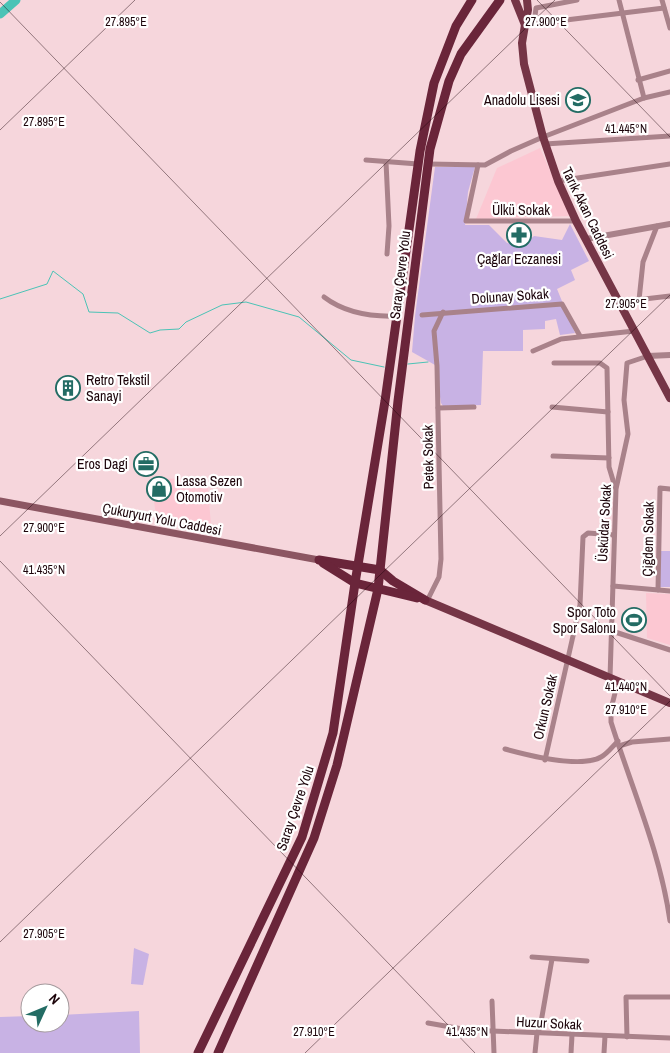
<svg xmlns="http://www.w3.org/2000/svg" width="670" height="1053" viewBox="0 0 670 1053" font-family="'Archivo Narrow',sans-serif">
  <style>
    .built { fill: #fcc7d2 }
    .green { fill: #c8b2e4 }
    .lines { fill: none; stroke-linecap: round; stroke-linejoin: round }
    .stream { stroke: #4bc3b6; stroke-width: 1 }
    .river { stroke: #4bc3b6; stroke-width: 9 }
    .minor { stroke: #a9828a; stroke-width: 5 }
    .tertiary { stroke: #a9828a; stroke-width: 6 }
    .secondary { stroke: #8c5662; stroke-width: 7 }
    .primary { stroke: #753546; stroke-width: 8 }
    .trunk { stroke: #6a253a; stroke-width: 9 }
    .ticks { fill: none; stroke: #1b0309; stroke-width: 1; stroke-opacity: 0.45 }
    .labels { text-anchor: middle; stroke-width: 4.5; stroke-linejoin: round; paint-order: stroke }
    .poi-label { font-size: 14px; fill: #1b0309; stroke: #fff; text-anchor: end }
    .street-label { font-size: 14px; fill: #1b0309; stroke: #fff }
    .ticks-label { font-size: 12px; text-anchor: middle; fill: #1b0309; stroke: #fff; stroke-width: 4.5; stroke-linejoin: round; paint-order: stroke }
  </style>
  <rect width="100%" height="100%" fill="#f6d6dc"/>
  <g class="built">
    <path d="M540 148 570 216 476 219 497 168Z"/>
    <path d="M207 478 212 536 206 531 157 523 151 479Z"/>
    <path d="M646 593 670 594V645L647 638Z"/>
  </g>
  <g class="green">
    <path d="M435 167H475L468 192 465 225H489L507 243 523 245 534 236 562 240 570 224 589 261 571 270 575 280 557 289 575 333 560 335 556 319 545 321V329L523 330V351H483L481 405 443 406 441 403 435 365 412 352 415 316Z"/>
    <rect x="660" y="551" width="10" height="36"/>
    <path d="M134 948 149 954 143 985 131 984Z"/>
    <path d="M139 1011 140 1053H0V1017L30 1016V1023H60V1015Z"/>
  </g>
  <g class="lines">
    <g class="stream">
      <path d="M0 299 47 284 53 271 83 294 89 312 118 313 150 333 160 330 179 329 186 322 222 305 246 302 299 317 351 360 384 367"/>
      <path d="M408 364 428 362"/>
    </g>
    <path class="river" d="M0 14 16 0"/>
    <g class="minor">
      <path d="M619 0 644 98"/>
      <path d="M662 0 670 28"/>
      <path d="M534 24 536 8 577 0"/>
      <path d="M525 25 664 8"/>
      <path d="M638 80 670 71"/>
      <path d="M545 144 670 136"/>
      <path d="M366 160 418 164"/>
      <path d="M386 162 389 226 387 254"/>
      <path d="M428 164 485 165 511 151 543 137 644 98 670 92"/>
      <path d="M478 165 466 221H576"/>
      <path d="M558 181 670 164"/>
      <path d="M324 297C345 313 370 317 397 316"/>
      <path d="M639 300 643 262 657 226"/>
      <path d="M619 302 670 296"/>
      <path d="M422 315 562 304 580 336"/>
      <path d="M533 351 561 339 634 331"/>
      <path d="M554 363H600L607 368 609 467 615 487"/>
      <path d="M552 407 608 412"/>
      <path d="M438 408 474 407"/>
      <path d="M553 456 609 458"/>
      <path d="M613 586 670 591"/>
      <path d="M658 590 660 488 670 489"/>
      <path d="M427 601 439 577 441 559 437 366 434 331 443 312"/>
      <path d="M612 631 670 650"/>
      <path d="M610 678 616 489 628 434 624 400 627 363 648 356"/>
      <path d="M618 681 611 709V722C632 789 660 851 670 921"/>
      <path d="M619 746 632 742 670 739"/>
      <path d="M505 749C527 755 580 769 601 757 607 754 613 746 618 741"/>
      <path d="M545 760 580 605 583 537 588 533 614 535"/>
      <path d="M532 957 587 961"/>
      <path d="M492 1001 494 1053"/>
      <path d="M428 1023 468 1030 670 1038"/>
      <path d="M627 1037 626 997H670"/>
      <path d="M535 1053 537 1033 540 1028 552 959"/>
      <path d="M571 1053 572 1035"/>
      <path d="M604 1053 605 1036"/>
    </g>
    <g class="tertiary">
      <path d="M586 239 670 224"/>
      <path d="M648 356 670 355"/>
    </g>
    <path class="secondary" d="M0 501 319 560"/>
    <g class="primary">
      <path d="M515 0 525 25 528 10 527 0"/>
      <path d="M525 25 522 43 524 64 543 137 558 181 576 221 670 398"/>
      <path d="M425 600 670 703"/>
    </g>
    <g class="trunk">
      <path d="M319 560 380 570 393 581 425 600"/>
      <path d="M323 563 355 583 417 598"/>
      <path d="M198 1053 302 837 333 733 355 583 385 401 420 151 434 83 456 26 472 0"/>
      <path d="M218 1053 314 838 337 765 378 589 398 401 430 149 449 81 461 54 500 0"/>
    </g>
  </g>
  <path class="ticks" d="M537 0 670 137M0 2 670 696M0 130 135 0M0 536 555 0M0 561 475 1053M0 942 670 295M305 1053 670 701"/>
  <defs>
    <symbol id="school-ring" viewBox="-11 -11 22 22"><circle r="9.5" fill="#fff" stroke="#236c64" stroke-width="1.5"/><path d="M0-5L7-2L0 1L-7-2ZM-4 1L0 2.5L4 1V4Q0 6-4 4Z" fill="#236c64"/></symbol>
    <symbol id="pharmacy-ring" viewBox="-11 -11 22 22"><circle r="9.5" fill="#fff" stroke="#236c64" stroke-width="1.5"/><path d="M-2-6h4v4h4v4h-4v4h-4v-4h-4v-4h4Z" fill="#236c64"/></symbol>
    <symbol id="building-ring" viewBox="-11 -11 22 22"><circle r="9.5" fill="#fff" stroke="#236c64" stroke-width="1.5"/><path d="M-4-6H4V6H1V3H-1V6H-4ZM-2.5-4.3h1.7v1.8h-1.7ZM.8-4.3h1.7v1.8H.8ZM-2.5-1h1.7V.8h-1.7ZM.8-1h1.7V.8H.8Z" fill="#236c64"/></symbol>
    <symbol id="office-ring" viewBox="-11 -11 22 22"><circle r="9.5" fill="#fff" stroke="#236c64" stroke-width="1.5"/><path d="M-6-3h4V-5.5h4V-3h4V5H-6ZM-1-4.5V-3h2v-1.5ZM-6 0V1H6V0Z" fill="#236c64"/></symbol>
    <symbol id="shop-ring" viewBox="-11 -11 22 22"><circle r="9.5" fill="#fff" stroke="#236c64" stroke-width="1.5"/><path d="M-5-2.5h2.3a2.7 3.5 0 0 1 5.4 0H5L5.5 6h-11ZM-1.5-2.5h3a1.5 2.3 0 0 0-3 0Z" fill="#236c64"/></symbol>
    <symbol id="stadium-ring" viewBox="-11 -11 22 22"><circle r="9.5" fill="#fff" stroke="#236c64" stroke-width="1.5"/><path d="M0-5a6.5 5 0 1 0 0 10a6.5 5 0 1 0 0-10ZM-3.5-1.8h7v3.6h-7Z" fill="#236c64"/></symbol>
  </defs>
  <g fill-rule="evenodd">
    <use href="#school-ring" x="564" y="86" width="28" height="28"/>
    <use href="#pharmacy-ring" x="505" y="221" width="28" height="28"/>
    <use href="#building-ring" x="54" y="374" width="28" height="28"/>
    <use href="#office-ring" x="132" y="450" width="28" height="28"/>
    <use href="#shop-ring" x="145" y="475" width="28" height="28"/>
    <use href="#stadium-ring" x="620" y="606" width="28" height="28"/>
  </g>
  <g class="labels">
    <g class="poi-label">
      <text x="560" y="105">Anadolu Lisesi</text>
      <text x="519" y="264" text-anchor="middle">Çağlar Eczanesi</text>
      <text x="86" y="385" text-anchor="start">Retro Tekstil<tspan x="86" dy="16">Sanayi</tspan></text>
      <text x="128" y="469">Eros Dagi</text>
      <text x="176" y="486" text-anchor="start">Lassa Sezen<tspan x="176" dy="16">Otomotiv</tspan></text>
      <text x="616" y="617">Spor Toto<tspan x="616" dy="16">Spor Salonu</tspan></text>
    </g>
    <g class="street-label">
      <text x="521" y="215">Ülkü Sokak</text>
      <text transform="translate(588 213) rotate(64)" y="5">Tarık Akan Caddesi</text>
      <text transform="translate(400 275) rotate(-83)" y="5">Saray Çevre Yolu</text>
      <text transform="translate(510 296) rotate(-4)" y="5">Dolunay Sokak</text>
      <text transform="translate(428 457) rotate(-91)" y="5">Petek Sokak</text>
      <text transform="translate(162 519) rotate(11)" y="5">Çukuryurt Yolu Caddesi</text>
      <text transform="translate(604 523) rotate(-87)" y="5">Üsküdar Sokak</text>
      <text transform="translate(648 539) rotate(-89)" y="5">Çiğdem Sokak</text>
      <text transform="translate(545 707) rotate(-77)" y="5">Orkun Sokak</text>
      <text transform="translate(295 808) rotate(-71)" y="5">Saray Çevre Yolu</text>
      <text transform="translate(549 1023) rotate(3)" y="5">Huzur Sokak</text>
    </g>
  </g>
  <g class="ticks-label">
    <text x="126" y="26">27.895°E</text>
    <text x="546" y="26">27.900°E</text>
    <text x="44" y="126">27.895°E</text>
    <text x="626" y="133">41.445°N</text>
    <text x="626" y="308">27.905°E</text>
    <text x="44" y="532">27.900°E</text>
    <text x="44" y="574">41.435°N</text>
    <text x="626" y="691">41.440°N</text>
    <text x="626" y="714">27.910°E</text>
    <text x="44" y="938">27.905°E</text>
    <text x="467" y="1036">41.435°N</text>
    <text x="314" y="1036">27.910°E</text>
  </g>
  <g transform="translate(45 1008) rotate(46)"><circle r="24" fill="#ffffff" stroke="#a49a9d"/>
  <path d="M0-4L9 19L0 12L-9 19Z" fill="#236c64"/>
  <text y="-8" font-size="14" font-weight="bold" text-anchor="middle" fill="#1b0309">N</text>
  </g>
</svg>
